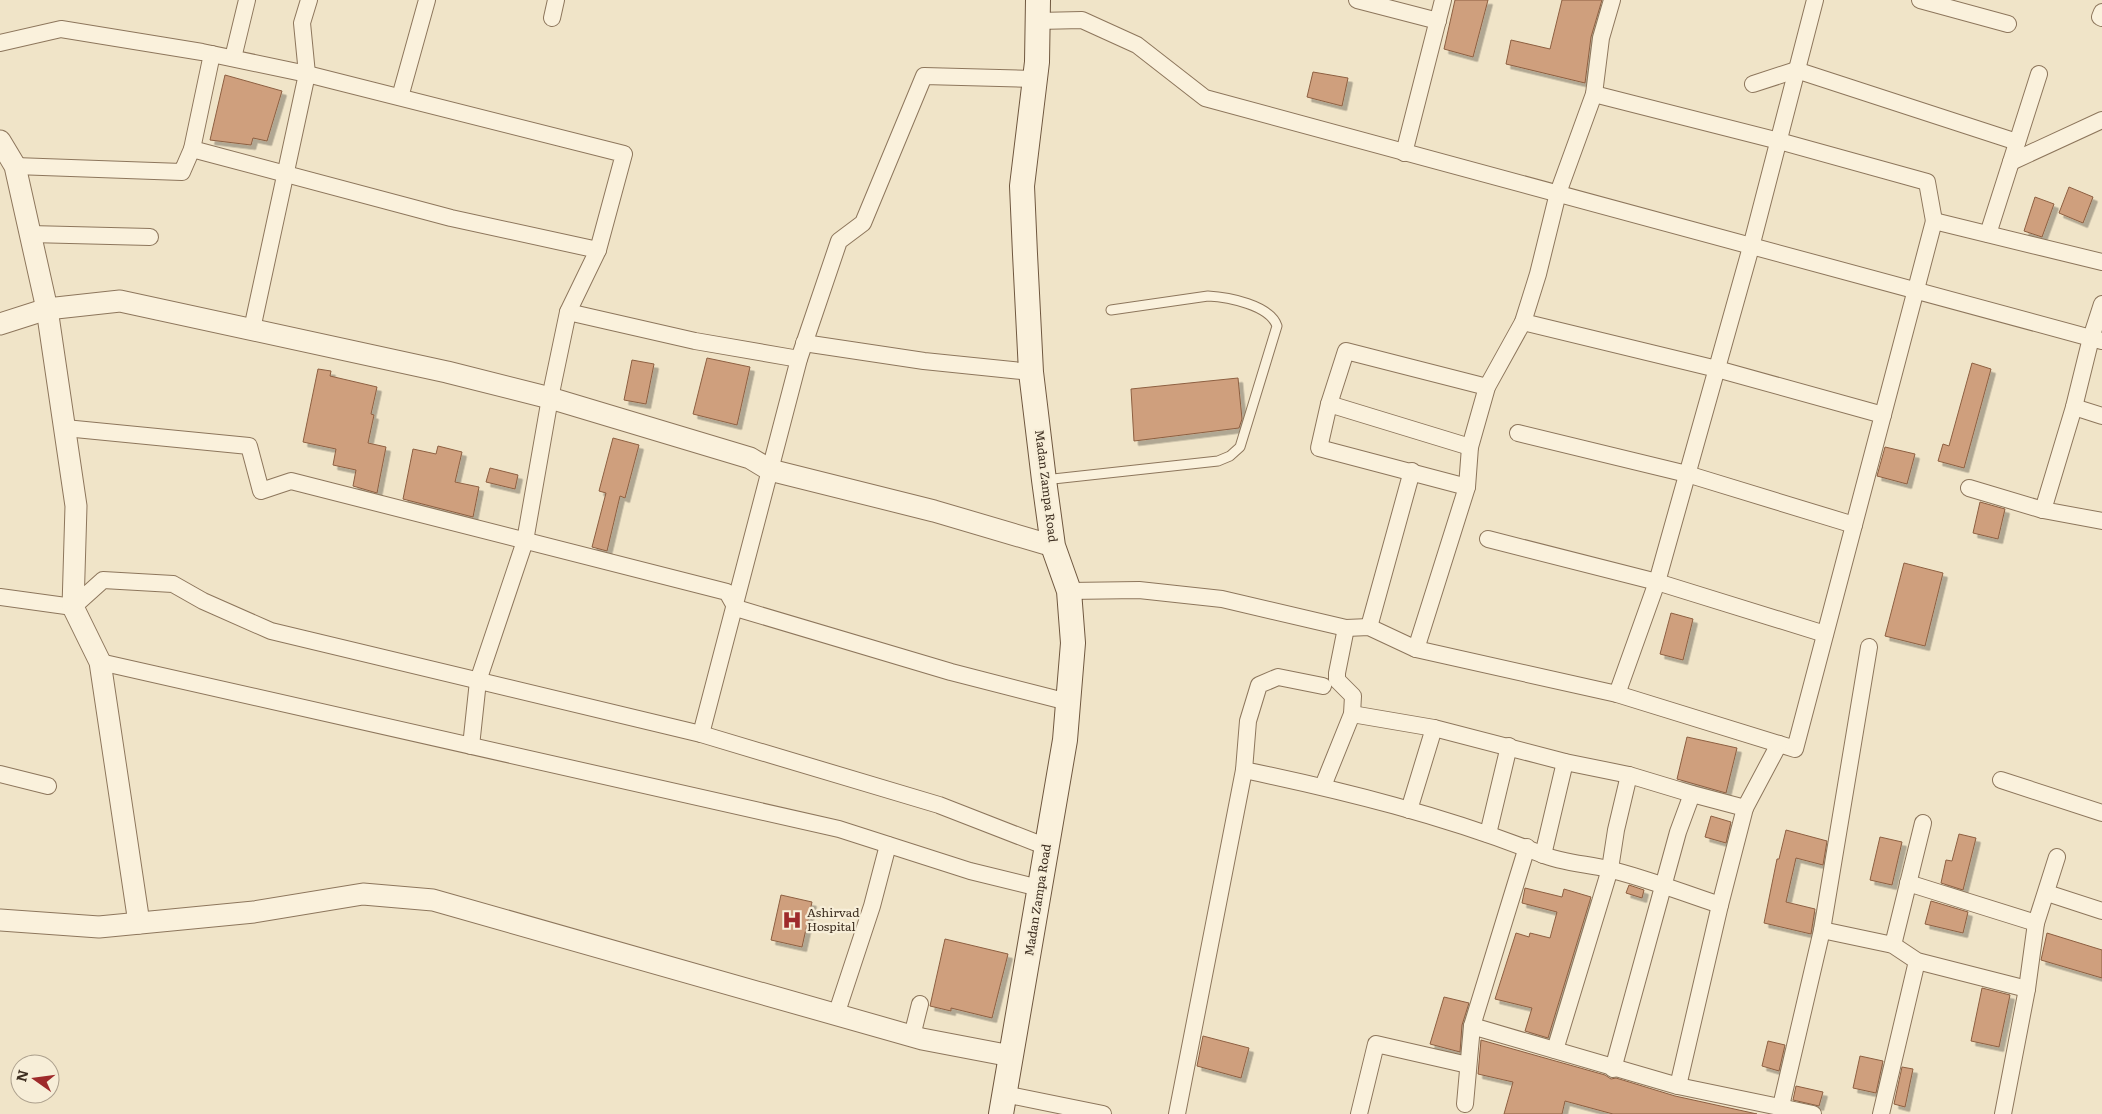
<svg xmlns="http://www.w3.org/2000/svg" width="2102" height="1114" viewBox="0 0 2102 1114" font-family="Literata,serif">
  <style>
    .building { fill: #cf9f7d; stroke: #8d5f41; filter: url(#shadow) }
    .lines { fill: none; stroke-linecap: round; stroke-linejoin: round }
    .service-casing { stroke: #8d765c; stroke-width: 11 }
    .minor-casing { stroke: #8d765c; stroke-width: 18 }
    .tertiary-casing { stroke: #8d765c; stroke-width: 23 }
    .secondary-casing { stroke: #6f573f; stroke-width: 26 }
    .service { stroke: #faf1dc; stroke-width: 9 }
    .minor { stroke: #faf1dc; stroke-width: 16 }
    .tertiary { stroke: #faf1dc; stroke-width: 21 }
    .secondary { stroke: #faf1dc; stroke-width: 24 }
    .labels { text-anchor: middle; stroke-width: 4.5; stroke-linejoin: round; paint-order: stroke }
    .street-label { font-size: 12px; fill: #3d2e20; stroke: #f7eed8 }
    .poi-label { font-size: 12px; fill: #3d2e20; stroke: #f7eed8; text-anchor: start }
  </style>
  <defs>
    <filter id="shadow"><feDropShadow dx="4.5" dy="4.5" stdDeviation="0" flood-color="#0004"/></filter>
  </defs>
  <rect width="100%" height="100%" fill="#f0e4c8"/>
  <g class="building">
    <path d="M1455 0H1488L1473 57 1444 49Z"/>
    <path d="M1562 0H1602L1591 37 1585 83 1506 64 1511 40 1550 49Z"/>
    <path d="M1313 72 1348 78 1342 106 1307 97Z"/>
    <path d="M225 75 282 91 267 141 253 138 251 145 210 140Z"/>
    <path d="M2069 187 2093 197 2083 223 2059 213Z"/>
    <path d="M2035 197 2054 204 2042 237 2024 231Z"/>
    <path d="M707 358 750 367 737 425 693 414Z"/>
    <path d="M632 360 654 364 646 404 624 400Z"/>
    <path d="M1972 363 1991 369 1964 468 1938 461 1943 444 1949 446Z"/>
    <path d="M318 369 331 371 330 376 377 387 371 414 374 415 368 443 386 447 377 493 353 486 356 470 333 465 336 449 303 442Z"/>
    <path d="M1238 378 1242 419 1239 428 1134 441 1131 389Z"/>
    <path d="M613 438 639 445 625 498 620 496 607 551 592 547 606 493 599 491Z"/>
    <path d="M438 446 462 452 455 482 479 487 473 517 403 499 413 449 436 454Z"/>
    <path d="M1885 447 1915 454 1907 484 1877 476Z"/>
    <path d="M490 468 518 475 515 489 486 482Z"/>
    <path d="M1980 502 2005 509 1998 539 1973 533Z"/>
    <path d="M1904 563 1943 573 1925 646 1885 636Z"/>
    <path d="M1671 613 1693 619 1683 660 1660 654Z"/>
    <path d="M1687 737 1737 748 1726 793 1677 779Z"/>
    <path d="M1711 816 1731 822 1726 843 1705 837Z"/>
    <path d="M1786 830 1827 841 1823 865 1796 858 1786 902 1815 909 1811 934 1764 923 1777 859H1779Z"/>
    <path d="M1959 834 1976 838 1963 890 1941 883 1946 860 1952 861Z"/>
    <path d="M1880 837 1902 842 1892 885 1870 880Z"/>
    <path d="M1629 885 1644 890 1642 898 1626 893Z"/>
    <path d="M1525 888 1562 897 1564 889 1591 897 1548 1038 1525 1031 1532 1008 1495 999 1516 933 1529 937 1530 933 1550 938 1557 912 1522 903Z"/>
    <path d="M781 895 812 902 802 947 771 940Z"/>
    <path d="M1931 901 1968 912 1963 933 1925 924Z"/>
    <path d="M2047 933 2102 950V978L2041 960Z"/>
    <path d="M945 939 1008 954 992 1018 951 1008V1011L930 1006Z"/>
    <path d="M1982 988 2010 995 1999 1047 1971 1041Z"/>
    <path d="M1444 997 1469 1003 1462 1025 1460 1052 1430 1044Z"/>
    <path d="M1203 1036 1249 1048 1241 1078 1197 1066Z"/>
    <path d="M1481 1040 1605 1075 1611 1079 1616 1078 1675 1096 1757 1114H1613L1565 1101 1562 1114H1504L1513 1082 1478 1074Z"/>
    <path d="M1768 1041 1785 1045 1779 1071 1762 1066Z"/>
    <path d="M1860 1056 1883 1061 1876 1093 1853 1088Z"/>
    <path d="M1902 1067 1913 1069 1905 1107 1894 1104Z"/>
    <path d="M1796 1086 1823 1092 1819 1106 1793 1100Z"/>
  </g>
  <g class="lines">
    <defs>
      <path id="service" d="M1044 480 1218 461 1230 456 1240 447 1277 326C1270 305 1228 297 1208 296L1111 310"/>
      <g id="minor">
        <path d="M1357 0 1438 21"/>
        <path d="M1920 0 2008 24"/>
        <path d="M2102 12 2100 17 2102 18"/>
        <path d="M552 18 556 0"/>
        <path d="M1038 21 1082 20 1137 45 1205 98 2102 341"/>
        <path d="M0 43 61 29 202 52 307 74 624 154 598 250 568 312 550 398 525 541 478 681 471 746"/>
        <path d="M212 54 192 149 451 218 598 250"/>
        <path d="M233 58 247 0"/>
        <path d="M1753 84 1796 70 2017 142"/>
        <path d="M1594 94 1779 141 1927 182 1934 221"/>
        <path d="M400 97 427 0"/>
        <path d="M1404 153 1443 0"/>
        <path d="M2011 162 2102 120"/>
        <path d="M15 166 182 172 192 149"/>
        <path d="M30 234 150 237"/>
        <path d="M1988 234 2039 74"/>
        <path d="M2102 304 2091 338 2074 407 2043 510 2102 521"/>
        <path d="M568 312 695 341 799 359"/>
        <path d="M1523 322 1717 369 1883 415"/>
        <path d="M252 329 307 74 302 23 309 0"/>
        <path d="M804 343 924 361 1031 372"/>
        <path d="M1329 404 1470 447"/>
        <path d="M2074 407 2102 416"/>
        <path d="M65 428 249 446 261 491 291 481 727 592 736 608 951 672 1068 702"/>
        <path d="M1518 433 1687 474 1854 525"/>
        <path d="M1467 487 1319 448 1329 404 1346 351 1487 387"/>
        <path d="M1969 488 2043 510"/>
        <path d="M1488 539 1657 582 1825 634"/>
        <path d="M1069 591 1139 590 1222 599 1346 628 1369 627 1416 649 1617 694 1795 749 1934 221 2102 262"/>
        <path d="M0 597 73 607 103 580 173 584 203 601 271 631 701 734 939 805 1047 847"/>
        <path d="M1369 627 1412 471"/>
        <path d="M1416 649 1467 487 1470 447 1487 387 1523 322 1538 274 1558 193 1594 94 1601 38 1612 0"/>
        <path d="M100 662 839 829 970 871 1039 888"/>
        <path d="M1617 694 1657 582 1751 247 1815 0"/>
        <path d="M1352 714 1434 728 1565 762 1629 775 1692 794 1745 808 1720 905 1678 1086"/>
        <path d="M701 734 799 359 839 241 863 223 924 76 1034 79"/>
        <path d="M1244 770C1345 791 1445 816 1541 854 1562 863 1587 864 1608 869 1646 878 1683 893 1720 905"/>
        <path d="M0 774 48 786"/>
        <path d="M2001 780 2102 813"/>
        <path d="M1323 786 1352 714 1353 696 1337 680V673L1346 628"/>
        <path d="M1745 808 1779 744"/>
        <path d="M1409 810 1434 728"/>
        <path d="M1488 834 1509 746"/>
        <path d="M1543 855 1565 762"/>
        <path d="M1908 883 2036 923"/>
        <path d="M2047 893 2102 911"/>
        <path d="M1822 930 1893 945 1917 961 2027 989"/>
        <path d="M1893 945 1923 823"/>
        <path d="M836 1015 872 906 888 845"/>
        <path d="M1472 1026 1678 1086 1813 1114"/>
        <path d="M912 1036 920 1004"/>
        <path d="M1555 1050 1610 869 1616 830 1629 775"/>
        <path d="M1613 1069 1678 832 1692 794"/>
        <path d="M1004 1094 1103 1114"/>
        <path d="M1465 1104 1472 1026 1527 847"/>
        <path d="M1781 1106 1822 930 1869 647"/>
        <path d="M1177 1114 1244 770 1248 721 1259 685 1278 677 1323 686"/>
        <path d="M1359 1114 1376 1044 1468 1065"/>
        <path d="M1881 1114 1917 961"/>
        <path d="M2003 1114 2027 989 2036 923 2057 857"/>
      </g>
      <g id="tertiary">
        <path d="M0 141 15 166 47 309 76 506 73 607 100 662 139 923"/>
        <path d="M0 324 47 309 120 301 447 372 550 398 750 458 770 470 934 511 1053 546"/>
        <path d="M0 920 99 927 254 912 363 894 433 900 922 1039 1011 1056"/>
      </g>
      <path id="secondary" d="M1001 1114 1065 740 1073 643 1069 591 1053 546 1044 480 1031 372 1025 254 1022 186 1037 62 1038 0"/>
    </defs>
    <use href="#service" class="service-casing"/>
    <use href="#minor" class="minor-casing"/>
    <use href="#tertiary" class="tertiary-casing"/>
    <use href="#secondary" class="secondary-casing"/>
    <use href="#service" class="service"/>
    <use href="#minor" class="minor"/>
    <use href="#tertiary" class="tertiary"/>
    <use href="#secondary" class="secondary"/>
  </g>
  <defs>
    <symbol id="hospital-bare" viewBox="-9 -9 18 18"><path d="M-5-5h3v3.5h4V-5h3V5h-3V1.5h-4V5h-3Z" fill="#9e2a2b" stroke="#f7eed8" stroke-width="2.5" paint-order="stroke"/></symbol>
  </defs>
  <g fill-rule="evenodd">
    <use href="#hospital-bare" x="778" y="906" width="28" height="28"/>
  </g>
  <g class="labels">
    <g class="street-label">
      <text transform="translate(1046 486) rotate(83)" y="4">Madan Zampa Road</text>
      <text transform="translate(1038 900) rotate(-81)" y="4">Madan Zampa Road</text>
    </g>
    <g class="poi-label">
      <text x="807" y="917">Ashirvad<tspan x="807" dy="14">Hospital</tspan></text>
    </g>
  </g>
  <g transform="translate(35 1079) rotate(284)"><circle r="24" fill="#f7eed8" stroke="#ada18e"/>
  <path d="M0-4L9 19L0 12L-9 19Z" fill="#9e2a2b"/>
  <text y="-8" font-size="14" font-weight="bold" text-anchor="middle" fill="#3d2e20">N</text>
  </g>
</svg>
